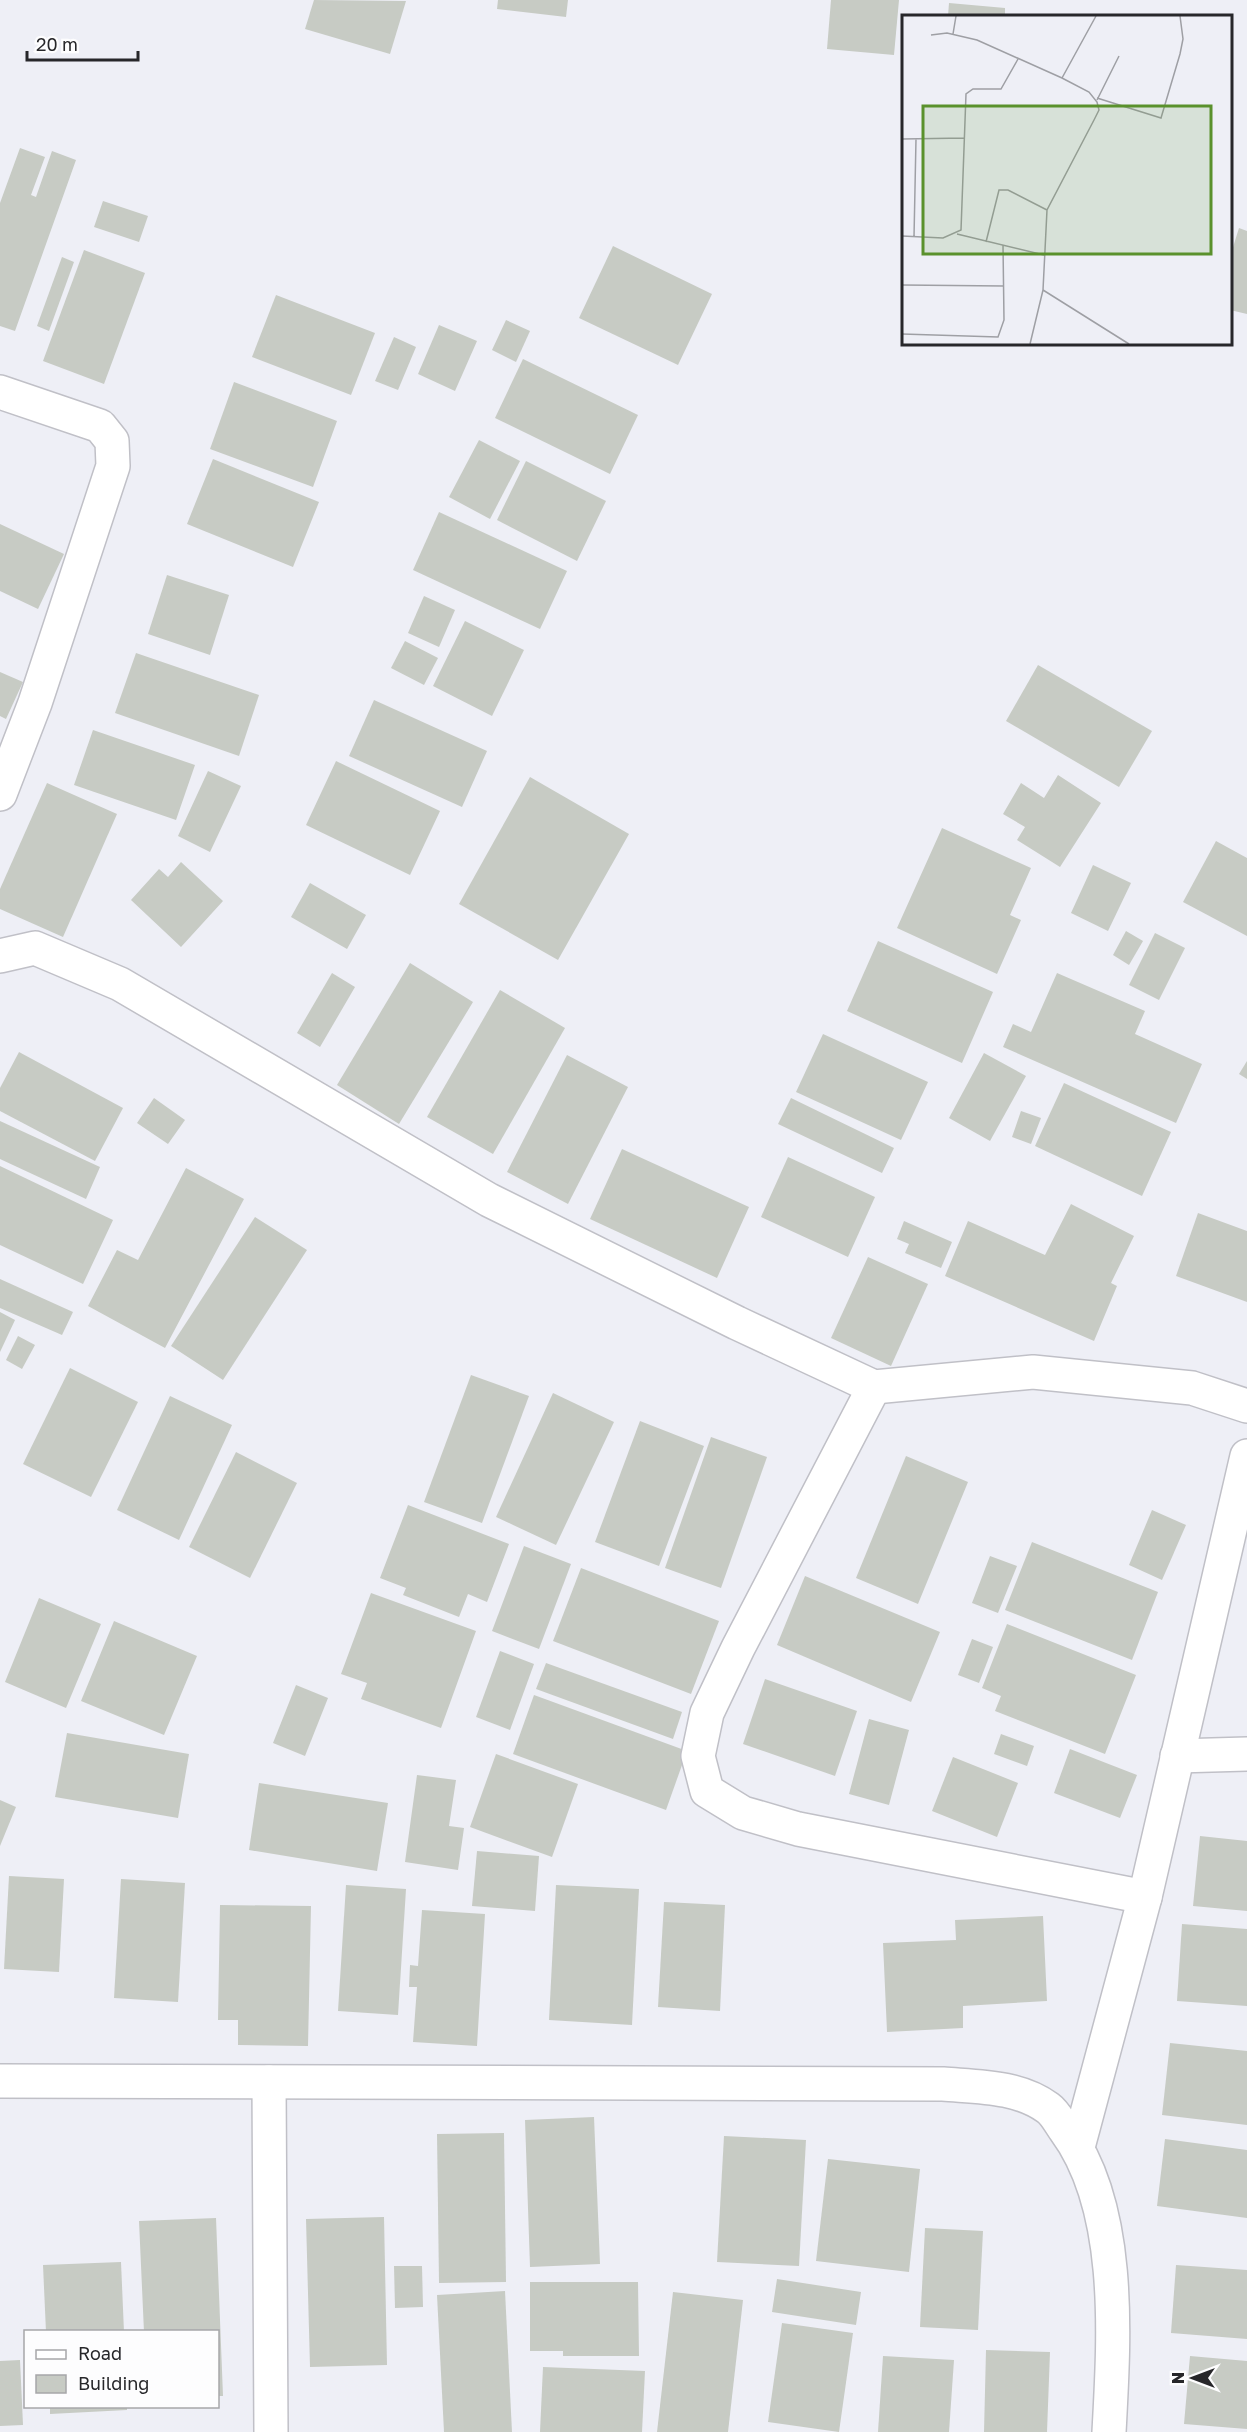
<svg xmlns="http://www.w3.org/2000/svg" width="1247" height="2432" viewBox="0 0 1247 2432" font-family="'Golos Text',sans-serif">
  <style>
    .building { fill: #c7cbc4 }
    .lines { fill: none; stroke-linecap: round; stroke-linejoin: round }
    .minor-casing { stroke: #c0c0c7; stroke-width: 36 }
    .minor { stroke: #fff; stroke-width: 33 }
    .inset-road { fill: none; stroke: #9e9fa4; stroke-width: 1.5 }
    .view { fill: #5a912c; fill-opacity: 0.15; stroke: #5a912c; stroke-width: 3 }
    .inset-edge { fill: none; stroke: #27272a; stroke-width: 3 }
  </style>
  <rect width="100%" height="100%" fill="#eeeff6"/>
  <g class="building">
    <path d="M314 0 406 1 390 54 305 29Z"/>
    <path d="M498 0H568L566 17 497 9Z"/>
    <path d="M831 0H899L894 55 827 49Z"/>
    <path d="M949 3 1005 8V16H948Z"/>
    <path d="M20 148 45 157 31 195 36 197 52 151 76 160 15 331 0 326V203Z"/>
    <path d="M103 201 148 216 139 242 94 227Z"/>
    <path d="M1239 228 1247 231V314L1230 310V257Z"/>
    <path d="M613 246 712 294 678 365 579 318Z"/>
    <path d="M84 250 145 273 104 384 43 361Z"/>
    <path d="M62 257 74 262 49 331 37 326Z"/>
    <path d="M276 295 375 333 351 395 252 357Z"/>
    <path d="M506 320 530 331 516 362 492 350Z"/>
    <path d="M439 325 477 341 455 391 418 374Z"/>
    <path d="M394 337 416 347 398 390 375 381Z"/>
    <path d="M523 359 638 415 610 474 495 418Z"/>
    <path d="M234 382 337 421 313 487 210 449Z"/>
    <path d="M479 440 520 461 490 519 449 497Z"/>
    <path d="M213 459 319 502 293 567 187 524Z"/>
    <path d="M526 461 606 501 577 561 497 520Z"/>
    <path d="M439 512 567 571 540 629 413 570Z"/>
    <path d="M0 524 64 554 38 609 0 591Z"/>
    <path d="M167 575 229 595 210 655 148 634Z"/>
    <path d="M424 596 455 610 439 647 408 633Z"/>
    <path d="M465 621 524 650 492 716 433 686Z"/>
    <path d="M405 641 438 658 424 685 391 668Z"/>
    <path d="M136 653 259 695 239 756 115 713Z"/>
    <path d="M1038 665 1152 731 1119 787 1006 721Z"/>
    <path d="M0 672 23 682 6 719 0 716Z"/>
    <path d="M374 700 487 751 462 807 349 756Z"/>
    <path d="M93 730 195 765 176 820 74 785Z"/>
    <path d="M336 761 440 811 410 875 306 825Z"/>
    <path d="M208 771 241 786 210 852 178 836Z"/>
    <path d="M1058 775 1101 803 1060 867 1017 840 1025 827 1003 814 1021 783 1044 798Z"/>
    <path d="M530 777 629 834 558 960 459 904Z"/>
    <path d="M47 783 117 814 63 937 0 909V889Z"/>
    <path d="M942 828 1031 868 1010 915 1021 920 997 974 897 928Z"/>
    <path d="M1216 841 1247 858V936L1183 902Z"/>
    <path d="M181 862 223 901 181 947 131 900 159 869 168 877Z"/>
    <path d="M1093 865 1131 883 1108 931 1071 913Z"/>
    <path d="M310 883 366 915 347 949 291 917Z"/>
    <path d="M1126 931 1143 941 1129 965 1113 955Z"/>
    <path d="M1155 933 1185 948 1159 1000 1129 985Z"/>
    <path d="M878 941 993 992 962 1063 847 1011Z"/>
    <path d="M410 963 473 1002 399 1124 337 1085Z"/>
    <path d="M332 973 355 987 320 1047 297 1033Z"/>
    <path d="M1057 973 1145 1011 1135 1034 1202 1064 1176 1123 1003 1047 1013 1024 1031 1032Z"/>
    <path d="M500 990 565 1028 493 1154 427 1117Z"/>
    <path d="M823 1034 928 1082 901 1140 796 1092Z"/>
    <path d="M19 1052 123 1108 95 1161 0 1111V1088Z"/>
    <path d="M984 1053 1026 1076 990 1141 949 1118Z"/>
    <path d="M567 1055 628 1087 568 1204 507 1172Z"/>
    <path d="M1247 1061V1079L1239 1074Z"/>
    <path d="M1064 1083 1171 1132 1142 1196 1035 1146Z"/>
    <path d="M154 1098 185 1120 168 1144 137 1123Z"/>
    <path d="M791 1098 894 1148 882 1173 778 1124Z"/>
    <path d="M1021 1111 1041 1118 1031 1144 1012 1137Z"/>
    <path d="M0 1121 100 1167 86 1199 0 1159Z"/>
    <path d="M622 1149 749 1207 717 1278 590 1219Z"/>
    <path d="M788 1157 875 1197 848 1257 761 1217Z"/>
    <path d="M0 1166 113 1220 83 1284 0 1245Z"/>
    <path d="M186 1168 244 1199 165 1348 88 1306 117 1250 138 1260Z"/>
    <path d="M1071 1204 1134 1236 1111 1283 1117 1286 1094 1341 945 1276 968 1221 1045 1255Z"/>
    <path d="M1198 1213 1247 1231V1302L1176 1276Z"/>
    <path d="M255 1217 307 1250 223 1380 171 1346Z"/>
    <path d="M904 1221 952 1242 941 1268 905 1253 909 1244 897 1239Z"/>
    <path d="M868 1257 928 1284 891 1366 831 1338Z"/>
    <path d="M0 1279 73 1312 62 1335 0 1308Z"/>
    <path d="M0 1312 15 1320 0 1352Z"/>
    <path d="M18 1336 35 1345 22 1369 6 1360Z"/>
    <path d="M70 1368 138 1402 91 1497 23 1464Z"/>
    <path d="M471 1375 529 1396 482 1523 424 1502Z"/>
    <path d="M553 1393 614 1422 556 1545 496 1517Z"/>
    <path d="M170 1396 232 1425 179 1540 117 1510Z"/>
    <path d="M640 1421 704 1446 659 1566 595 1542Z"/>
    <path d="M711 1437 767 1457 721 1588 665 1568Z"/>
    <path d="M236 1452 297 1483 250 1578 189 1547Z"/>
    <path d="M906 1456 968 1482 918 1604 856 1578Z"/>
    <path d="M408 1505 509 1544 487 1602 468 1594 459 1617 403 1595 406 1588 380 1578Z"/>
    <path d="M1152 1510 1186 1525 1162 1580 1129 1565Z"/>
    <path d="M1032 1542 1158 1592 1132 1660 1005 1610Z"/>
    <path d="M524 1546 571 1564 539 1649 492 1631Z"/>
    <path d="M990 1556 1017 1566 998 1613 972 1603Z"/>
    <path d="M581 1568 719 1621 691 1694 553 1641Z"/>
    <path d="M805 1576 940 1632 911 1702 777 1645Z"/>
    <path d="M371 1593 476 1631 441 1728 361 1699 367 1683 341 1674Z"/>
    <path d="M39 1598 101 1624 66 1708 5 1682Z"/>
    <path d="M114 1621 197 1656 164 1735 81 1701Z"/>
    <path d="M1007 1624 1136 1675 1105 1754 995 1711 1001 1696 982 1688Z"/>
    <path d="M972 1639 993 1647 979 1683 958 1675Z"/>
    <path d="M500 1651 534 1664 510 1730 476 1717Z"/>
    <path d="M546 1663 682 1712 673 1739 536 1689Z"/>
    <path d="M765 1679 857 1711 835 1776 743 1744Z"/>
    <path d="M296 1685 328 1698 305 1756 273 1743Z"/>
    <path d="M534 1695 687 1751 666 1810 513 1754Z"/>
    <path d="M869 1719 909 1730 889 1805 849 1794Z"/>
    <path d="M67 1733 189 1754 178 1818 55 1797Z"/>
    <path d="M1001 1734 1034 1746 1027 1766 994 1754Z"/>
    <path d="M1070 1749 1137 1775 1120 1818 1054 1793Z"/>
    <path d="M496 1754 578 1784 552 1857 470 1827Z"/>
    <path d="M953 1757 1018 1783 997 1837 932 1811Z"/>
    <path d="M417 1775 456 1780 449 1826 464 1828 458 1870 405 1862Z"/>
    <path d="M259 1783 388 1803 377 1871 249 1850Z"/>
    <path d="M0 1800 16 1807 0 1846Z"/>
    <path d="M1200 1836 1247 1841V1911L1193 1906Z"/>
    <path d="M477 1851 539 1856 535 1911 472 1906Z"/>
    <path d="M9 1876 64 1879 59 1972 4 1969Z"/>
    <path d="M121 1879 185 1883 178 2002 114 1998Z"/>
    <path d="M346 1885 406 1889 398 2015 338 2011Z"/>
    <path d="M556 1885 639 1889 632 2025 549 2020Z"/>
    <path d="M664 1902 725 1905 720 2011 658 2007Z"/>
    <path d="M220 1905 311 1906 308 2046 238 2045V2020H218Z"/>
    <path d="M422 1910 485 1914 477 2046 413 2042 417 1987H409L410 1965 418 1966Z"/>
    <path d="M1043 1916 1047 2001 963 2006V2028L887 2032 883 1943 956 1940 955 1920Z"/>
    <path d="M1182 1924 1247 1929V2006L1177 2001Z"/>
    <path d="M1170 2043 1247 2051V2125L1162 2115Z"/>
    <path d="M594 2117 600 2264 530 2267 525 2120Z"/>
    <path d="M504 2133 506 2282 439 2283 437 2134Z"/>
    <path d="M724 2136 806 2140 799 2266 717 2262Z"/>
    <path d="M1165 2139 1247 2150V2218L1157 2206Z"/>
    <path d="M828 2159 920 2169 909 2272 816 2261Z"/>
    <path d="M384 2217 387 2365 310 2367 306 2219Z"/>
    <path d="M216 2218 223 2396H218V2332H144L139 2221Z"/>
    <path d="M925 2228 983 2231 978 2330 920 2327Z"/>
    <path d="M121 2262 124 2332H46L43 2265Z"/>
    <path d="M1176 2265 1247 2270V2339L1171 2333Z"/>
    <path d="M394 2266H422L423 2307 395 2308Z"/>
    <path d="M777 2279 861 2292 856 2325 772 2312Z"/>
    <path d="M530 2282H638L639 2356H563V2351H530Z"/>
    <path d="M505 2291 512 2432H444L437 2295Z"/>
    <path d="M673 2292 743 2300 728 2432H657Z"/>
    <path d="M782 2323 853 2333 839 2432 768 2422Z"/>
    <path d="M986 2350 1050 2352 1047 2432H984Z"/>
    <path d="M883 2356 954 2360 949 2432H878Z"/>
    <path d="M1190 2356 1247 2361V2429L1184 2424Z"/>
    <path d="M20 2360 23 2425 0 2426V2361Z"/>
    <path d="M543 2367 645 2371 642 2432H540Z"/>
    <path d="M50 2406H127V2410L50 2414Z"/>
  </g>
  <g class="lines">
    <defs>
      <g id="minor">
        <path d="M0 392 100 426 112 441 113 466 35 703 0 794"/>
        <path d="M0 956 35 948 120 984 489 1200 737 1323 874 1387 1033 1372 1192 1388 1247 1406"/>
        <path d="M874 1387 738 1648 707 1713 698 1756 707 1791 743 1813 798 1829 1145 1897"/>
        <path d="M1177 1756 1247 1754"/>
        <path d="M0 2081 943 2084C979 2087 1018 2086 1048 2108 1055 2113 1060 2123 1065 2130 1123 2208 1114 2339 1109 2432"/>
        <path d="M269 2082 271 2432"/>
        <path d="M1078 2147 1145 1897 1247 1456"/>
      </g>
    </defs>
    <use href="#minor" class="minor-casing"/>
    <use href="#minor" class="minor"/>
  </g>
  <g transform="translate(902 15)">
    <rect width="330" height="330" fill="#eeeff6"/>
    <path class="inset-road" d="M51 19 54 1M29 20 45 18 75 25 160 63 187 77 195 87 197 95 192 105 145 195 141 275 227 329M160 63 194 1M195 83 259 103 278 39 281 24 278 1M195 85 217 41M0 124 63 123M55 219 142 240M0 221 41 223 59 215 64 79 71 74H99L116 44M12 222 14 124M84 227 97 175H106L145 195M0 270 102 271M0 319 96 322 102 305 101 230M128 329 141 275"/>
    <path class="view" d="M21 91H309V239H21Z"/>
    <rect width="330" height="330" class="inset-edge"/>
  </g>
  <rect x="24" y="2330" width="195" height="78" fill="#fdfdfe" stroke="#a7a7a9" stroke-width="1.5"/>
  <rect x="36" y="2350" width="30" height="9" fill="#ffffff" stroke="#a7a7a9" stroke-width="1.5"/>
  <text x="78" y="2360" font-size="18" fill="#27272a">Road</text>
  <rect x="36" y="2375" width="30" height="18" fill="#c7cbc4" stroke="#a7a7a9" stroke-width="1.5"/>
  <text x="78" y="2390" font-size="18" fill="#27272a">Building</text>
  <g transform="translate(1193 2378) rotate(270)" stroke="#fdfdfe" stroke-width="4.5" paint-order="stroke">
  <path d="M0-4.5L10 22L0 15L-10 22Z" fill="#27272a"/>
  <text y="-9" font-size="16" font-weight="bold" text-anchor="middle" fill="#27272a">N</text>
  </g>
  <path d="M27 51v9h111v-9" fill="none" stroke="#27272a" stroke-width="3"/>
  <text x="36" y="51" font-size="18" fill="#27272a" stroke="#fdfdfe" stroke-width="4.5" paint-order="stroke">20 m</text>
</svg>
